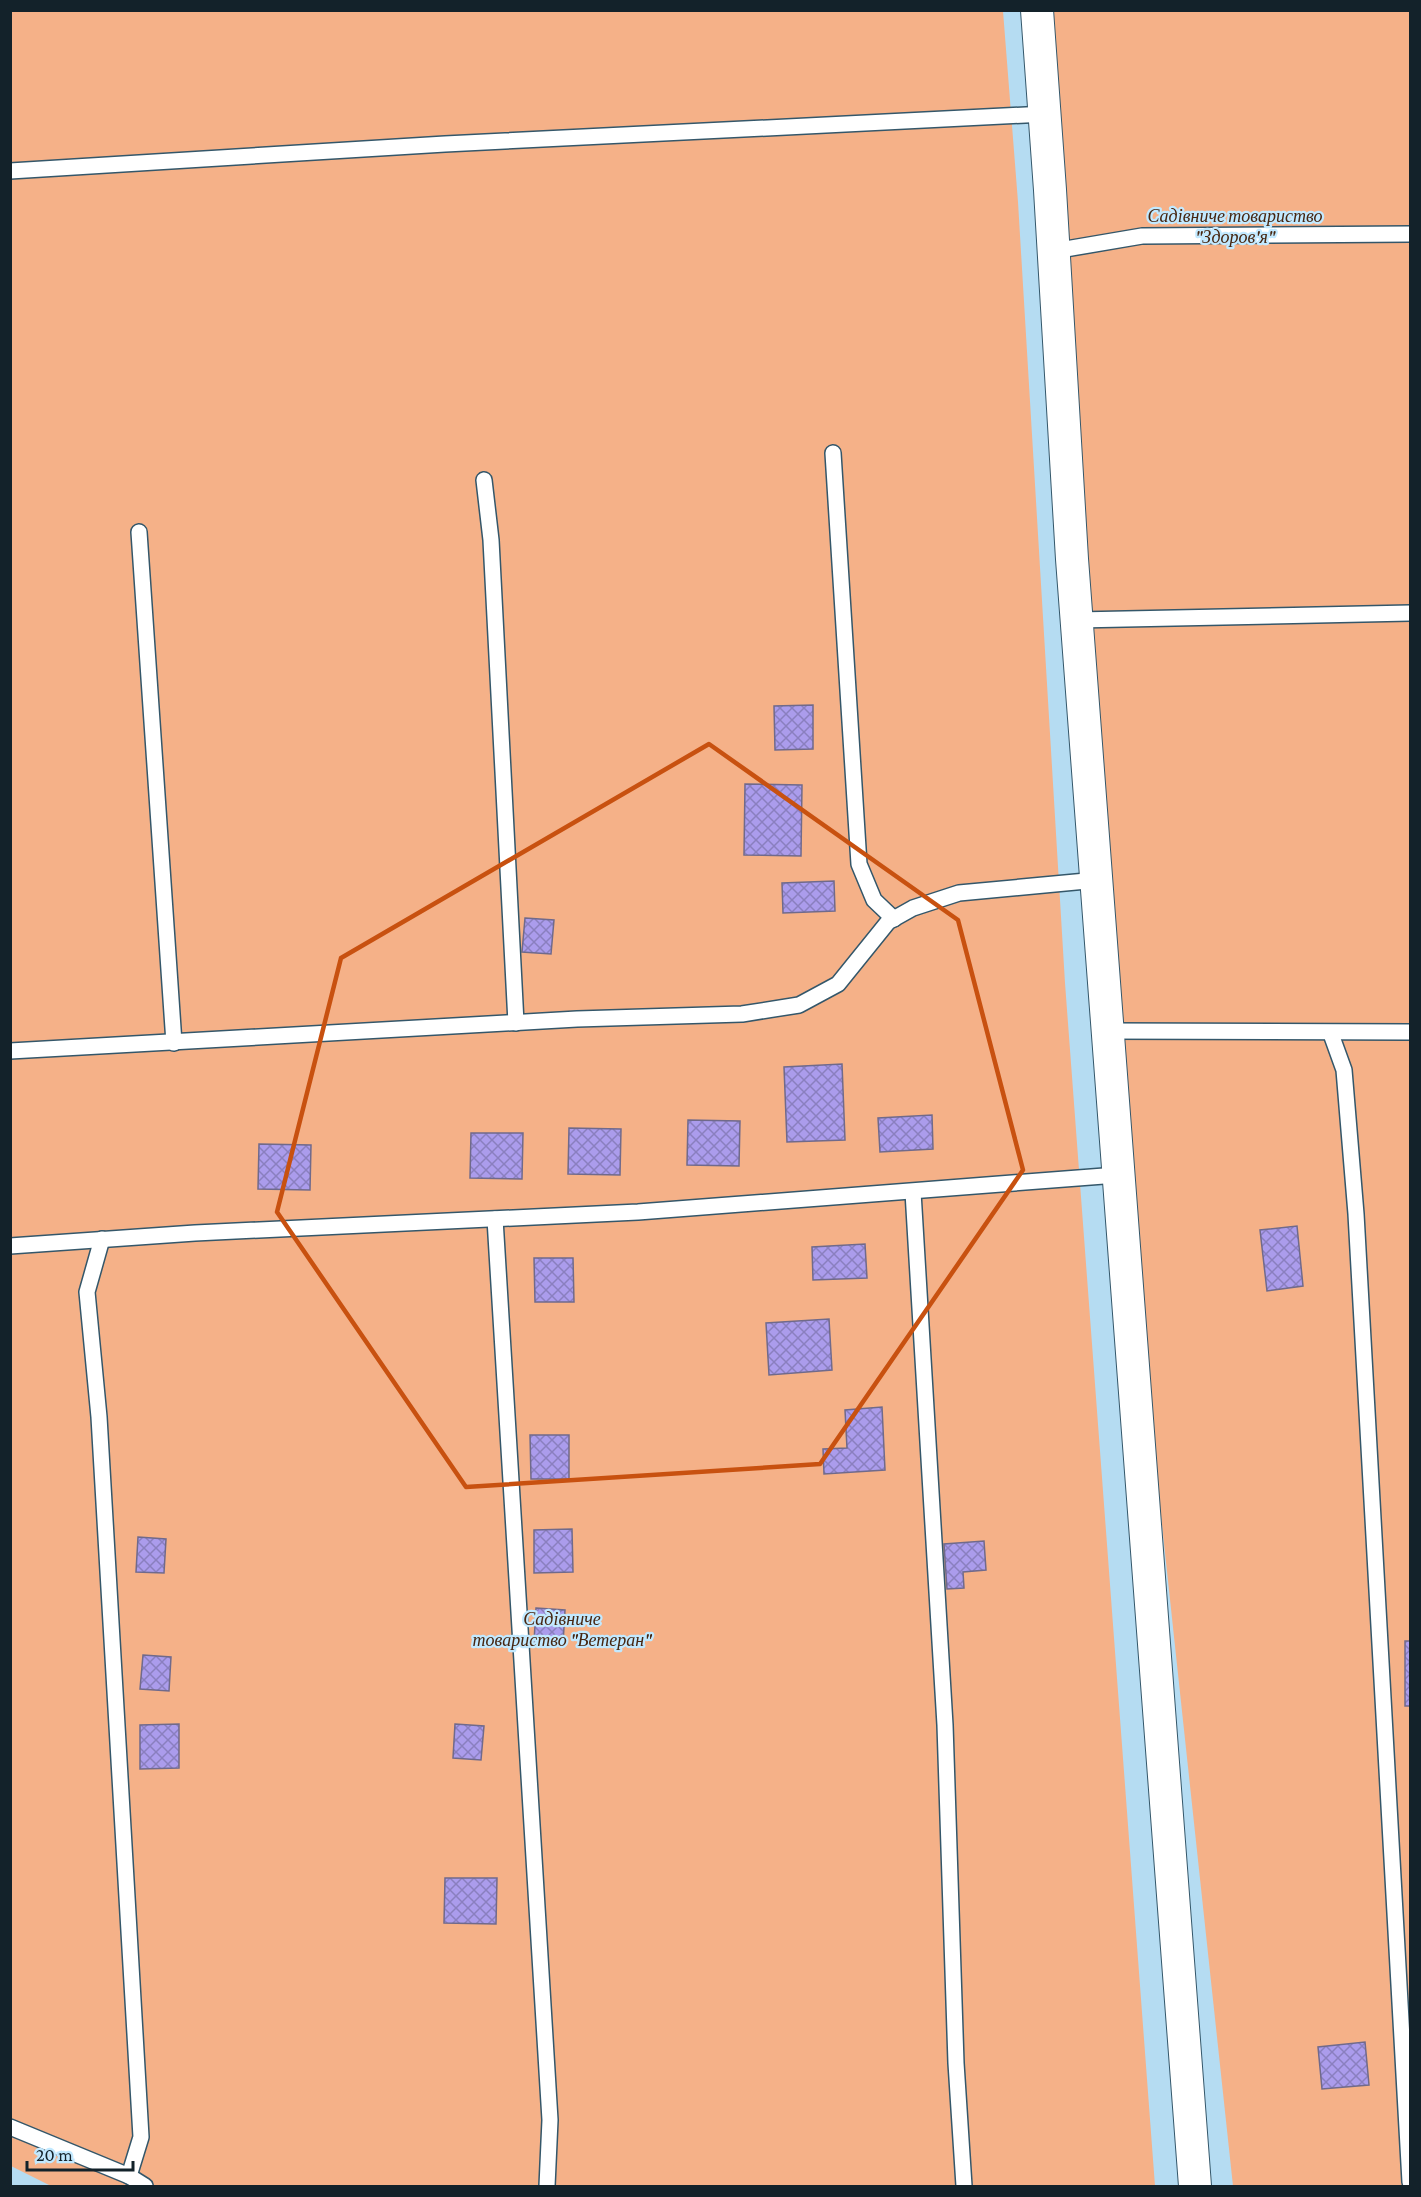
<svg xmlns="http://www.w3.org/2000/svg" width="1421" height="2197" viewBox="0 0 1421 2197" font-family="'Crimson Pro',serif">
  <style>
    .garden { fill: #f5b188 }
    .building { fill: url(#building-cross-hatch); stroke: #706a8b; stroke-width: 1.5 }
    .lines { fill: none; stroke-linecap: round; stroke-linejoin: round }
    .lane-casing { stroke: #34576a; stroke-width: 18 }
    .street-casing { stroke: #34576a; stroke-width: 34 }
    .lane { stroke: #fff; stroke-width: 15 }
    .street { stroke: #fff; stroke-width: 32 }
    .marked { fill: none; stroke: #c85110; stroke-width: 4.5; stroke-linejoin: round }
    .labels { text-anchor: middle; stroke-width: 4.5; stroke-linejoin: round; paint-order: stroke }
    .park-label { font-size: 18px; font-style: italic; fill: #462611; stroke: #c2e9ff }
  </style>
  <defs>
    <pattern id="building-cross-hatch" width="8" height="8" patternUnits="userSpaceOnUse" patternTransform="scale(1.5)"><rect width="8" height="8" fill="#ab9cec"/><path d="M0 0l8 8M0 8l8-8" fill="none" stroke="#8a7fbf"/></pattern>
  </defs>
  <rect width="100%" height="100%" fill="#b5dcf2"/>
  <g class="garden">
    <path d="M11 11H1003L1018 202 1065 983 1155 2186H51L11 2166Z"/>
    <path d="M1045 11H1410V2186H1233L1098 929Z"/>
  </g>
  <g class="building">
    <path d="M813 705V749L775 750 774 706Z"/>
    <path d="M745 784 802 785 801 856 744 855Z"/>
    <path d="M834 881 835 911 783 913 782 883Z"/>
    <path d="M525 918 554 920 551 954 522 952Z"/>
    <path d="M842 1064 845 1140 787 1142 784 1067Z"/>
    <path d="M932 1115 933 1149 880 1152 878 1118Z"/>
    <path d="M688 1120 740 1121 739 1166 687 1165Z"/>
    <path d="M569 1128 621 1129 620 1175 568 1174Z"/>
    <path d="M471 1133H523L522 1179 470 1178Z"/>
    <path d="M259 1144 311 1145 310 1190 258 1189Z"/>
    <path d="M1297 1226 1303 1286 1267 1291 1260 1230Z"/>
    <path d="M865 1244 867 1278 813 1280 812 1247Z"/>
    <path d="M534 1258H573L574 1302H535Z"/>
    <path d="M829 1319 832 1370 769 1375 766 1323Z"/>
    <path d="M882 1407 885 1470 824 1474 823 1449 847 1448 845 1410Z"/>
    <path d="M530 1435H569V1479H531Z"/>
    <path d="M572 1529 573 1572 534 1573V1530Z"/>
    <path d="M138 1537 166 1539 164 1573 136 1572Z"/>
    <path d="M984 1541 986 1570 963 1572 964 1588 947 1589 944 1544Z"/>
    <path d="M536 1608 565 1610 563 1644 534 1642Z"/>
    <rect x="1405" y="1641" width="5" height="65"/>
    <path d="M143 1655 171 1657 169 1691 140 1689Z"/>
    <path d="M179 1724V1768L140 1769V1725Z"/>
    <path d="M455 1724 484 1726 481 1760 453 1758Z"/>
    <path d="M445 1878H497L496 1924 444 1923Z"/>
    <path d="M1365 2042 1369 2085 1322 2089 1318 2047Z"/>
  </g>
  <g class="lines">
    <defs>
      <g id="lane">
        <path d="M10 171 445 144 1045 114"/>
        <path d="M1054 251 1142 236 1410 234"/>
        <path d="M833 453 859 864 874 900 894 919"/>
        <path d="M484 480 491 540 516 1023"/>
        <path d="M139 532 174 1043"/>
        <path d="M1077 620 1410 613"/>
        <path d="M1107 1031 1410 1032"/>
        <path d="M1331 1034 1344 1070 1356 1214 1410 2182"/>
        <path d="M10 1051 577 1019 742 1014 799 1005 838 984 888 922 913 908 959 893 1097 880"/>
        <path d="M913 1192 945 1725 956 2063 964 2186"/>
        <path d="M495 1219 550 2120 547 2186"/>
        <path d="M102 1239 87 1292 99 1417 141 2137 129 2176"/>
        <path d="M10 1246 195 1233 638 1212 1117 1175"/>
        <path d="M10 2127 129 2176 145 2186"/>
      </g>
      <path id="street" d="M1037 10 1050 190 1072 559 1195 2186"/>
    </defs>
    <use href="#lane" class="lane-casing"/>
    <use href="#street" class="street-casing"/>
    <use href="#lane" class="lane"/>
    <use href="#street" class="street"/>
  </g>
  <path class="marked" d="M709 744 958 920 1023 1170 820 1464 466 1487 277 1212 341 958Z"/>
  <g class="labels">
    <g class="park-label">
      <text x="1235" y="222">Садівниче товариство<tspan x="1235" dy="21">"Здоров'я"</tspan></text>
      <text x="562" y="1625">Садівниче<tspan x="562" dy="21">товариство "Ветеран"</tspan></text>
    </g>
  </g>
  <rect width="1421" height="2197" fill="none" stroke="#13222a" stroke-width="24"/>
  <path d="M27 2161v9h106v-9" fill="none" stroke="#13222a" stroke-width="3"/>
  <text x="36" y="2161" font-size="18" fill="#13222a" stroke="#c2e9ff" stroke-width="4.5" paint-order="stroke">20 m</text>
</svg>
